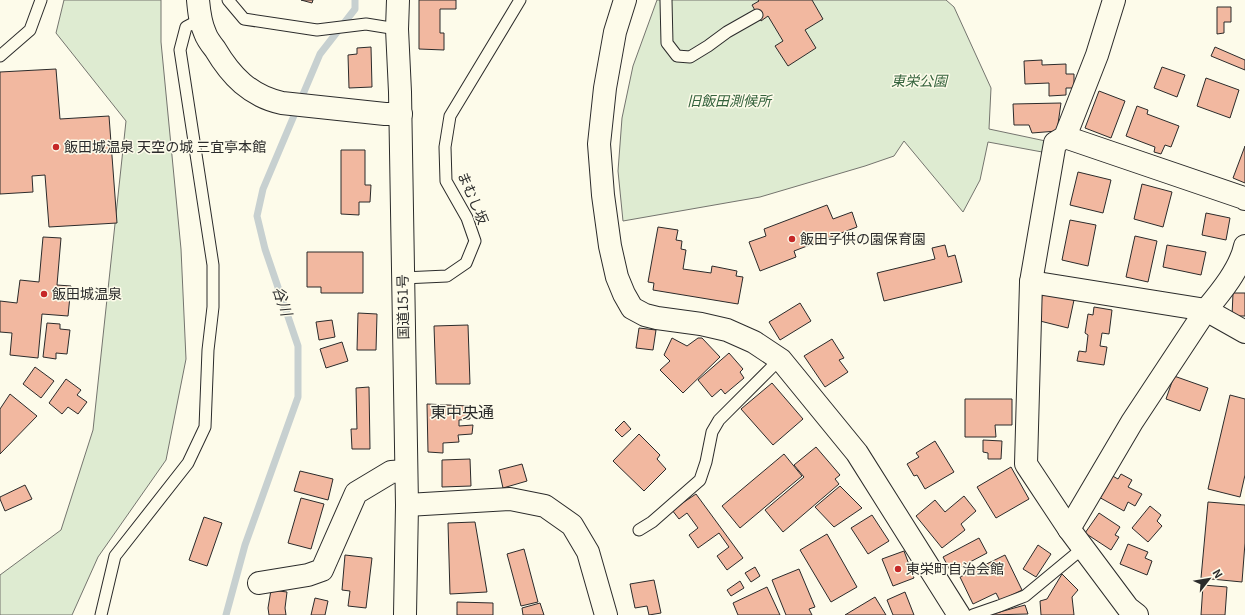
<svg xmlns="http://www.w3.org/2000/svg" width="1245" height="615" viewBox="0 0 1245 615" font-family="Georgia,'Noto Sans JP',serif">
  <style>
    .green { fill: #deebd1; stroke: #74746e }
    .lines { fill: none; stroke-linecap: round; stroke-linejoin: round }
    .stream { stroke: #c7d0d0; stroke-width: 7 }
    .building { fill: #f2b8a0; stroke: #2b2b2b }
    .service-casing { stroke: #2b2b2b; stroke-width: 13 }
    .minor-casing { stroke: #2b2b2b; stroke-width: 24 }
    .tertiary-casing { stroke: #2b2b2b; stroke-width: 24 }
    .trunk-casing { stroke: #2b2b2b; stroke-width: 24 }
    .service { stroke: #fdfbea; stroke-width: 11 }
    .minor { stroke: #fdfbea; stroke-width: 22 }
    .tertiary { stroke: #fdfbea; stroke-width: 22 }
    .trunk { stroke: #fdfbea; stroke-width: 22 }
    .poi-dot { fill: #c62828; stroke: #fdfbea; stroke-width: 1.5 }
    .labels { text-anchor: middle; stroke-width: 3; stroke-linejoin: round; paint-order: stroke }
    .park-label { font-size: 14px; font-style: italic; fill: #34623c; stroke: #fdfbea }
    .poi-label { font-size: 14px; fill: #2b2b2b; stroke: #fdfbea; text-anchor: start }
    .street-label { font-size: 14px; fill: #2b2b2b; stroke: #fdfbea }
    .water-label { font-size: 15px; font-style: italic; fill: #2b2b2b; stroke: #fdfbea }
    .quarter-label { font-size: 16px; fill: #2b2b2b; stroke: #fdfbea }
  </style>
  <rect width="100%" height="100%" fill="#fdfbea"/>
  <g class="green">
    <path d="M64 0H161V42L181 249 186 359 166 460 98 557 72 615H0V575L61 530 93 430 126 121 56 33Z"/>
    <path d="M657 0H946L954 7 991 88 989 129 1055 143 1053 154 988 142 980 180 963 212 904 141 894 156 865 166 760 197 623 221 618 171 622 118 633 66Z"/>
  </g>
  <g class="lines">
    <path class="stream" d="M226 615 245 545 298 397V346L265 249 257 216 263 189 320 54 355 9V0"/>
  </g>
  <g class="building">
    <path d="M301 0H313L312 3Z"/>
    <path d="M419 0H456V9H440V33H444V50L419 49Z"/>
    <path d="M758 0H812L823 19 805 30 816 48 788 66 775 46 783 41 768 16 761 21 752 5 759 1Z"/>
    <path d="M1217 7H1231V22H1224V33L1217 34Z"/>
    <path d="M371 47 372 87 349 88 348 55 357 54V48Z"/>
    <path d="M1215 47 1245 60V70L1211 56Z"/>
    <path d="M1042 60V65L1066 64V74H1074V88H1066V95L1049 96V83L1025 84 1024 61Z"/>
    <path d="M1162 67 1185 75 1177 97 1154 88Z"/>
    <path d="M56 69 60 119 109 116 117 223 49 227 45 175 32 176 33 192 0 194V72Z"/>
    <path d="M1206 78 1239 90 1230 118 1197 106Z"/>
    <path d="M1099 91 1125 101 1111 138 1085 128Z"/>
    <path d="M1061 103 1057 131 1032 133 1029 125H1014L1013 104Z"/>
    <path d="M1137 106 1148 110 1147 114 1179 126 1171 147 1165 145 1161 154 1154 152 1155 147 1126 136Z"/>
    <path d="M1245 146V183L1233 178Z"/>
    <path d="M341 150H365V185H371L370 202H359V215L341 214Z"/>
    <path d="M1078 172 1111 180 1103 213 1070 205Z"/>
    <path d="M1142 184 1172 192 1163 227 1134 219Z"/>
    <path d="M827 205 833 219 852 212 857 227 794 251 796 257 760 271 749 242 766 236 764 229Z"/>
    <path d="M1206 213 1230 218 1226 240 1202 235Z"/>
    <path d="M1070 220 1096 225 1088 266 1062 260Z"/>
    <path d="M658 227 678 230 676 240 682 241 681 249 686 250 683 269 711 273 712 266 737 271 736 276 743 277 738 304 653 290 654 283 648 282Z"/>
    <path d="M1135 236 1157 241 1148 282 1126 277Z"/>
    <path d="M43 237 61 238 57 285 71 286 68 316 42 314 38 358 10 355 12 333 0 332V301L17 303 20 280 39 282Z"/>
    <path d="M945 245 948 257 955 255 962 282 884 301 877 273 935 259 932 248Z"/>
    <path d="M1167 245 1206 252 1201 275 1163 267Z"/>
    <path d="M307 252H363V293H321V287H307Z"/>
    <path d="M1233 293H1245V316H1232Z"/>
    <path d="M1042 294 1074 300 1068 328 1040 321Z"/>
    <path d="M800 303 811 321 780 340 769 322Z"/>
    <path d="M1094 307 1112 310 1109 334 1102 333 1100 346 1107 347 1104 365 1077 361 1079 351 1086 352 1088 335 1085 333 1088 314 1093 315Z"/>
    <path d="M358 313 377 314 376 350H357Z"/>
    <path d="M332 320 335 337 319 340 316 322Z"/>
    <path d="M47 323 60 324V329L70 330 67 354 56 353V359L43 357Z"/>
    <path d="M468 325 470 384H436L434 326Z"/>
    <path d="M639 328 656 330 653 350 636 348Z"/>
    <path d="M672 338 687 346 698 338H702L720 357 683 393 660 370 670 361 664 355Z"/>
    <path d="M832 339 844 358 839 360 848 372 825 387 804 356Z"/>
    <path d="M342 342 348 361 326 368 320 349Z"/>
    <path d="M729 353 743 369 740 372 744 378 725 394 721 389 712 397 698 380Z"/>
    <path d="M35 367 54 381 41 398 23 384Z"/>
    <path d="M1174 376 1208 388 1200 411 1166 399Z"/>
    <path d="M66 379 81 390 77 395 87 402 78 414 68 407 62 414 49 403Z"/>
    <path d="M772 383 803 419 773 445 741 409Z"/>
    <path d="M369 387 370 449H352L351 429H357L356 388Z"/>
    <path d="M10 394 37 416 0 454V409Z"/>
    <path d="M1230 395 1245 399V475L1240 497 1208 489Z"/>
    <path d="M965 399H1012V425H995L996 437H965Z"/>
    <path d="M427 404 469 406 470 419 459 420V426L473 425 472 434 458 435 459 442 443 443V453L428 452Z"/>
    <path d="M624 421 631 429 622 437 615 430Z"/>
    <path d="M639 434 660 455 657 459 666 469 644 491 613 461Z"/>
    <path d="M983 440 1002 441 1001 459H988V453L983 452Z"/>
    <path d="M935 441 954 472 925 489 917 475 914 476 907 464 919 457 916 453Z"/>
    <path d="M816 447 840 475 835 479 839 484 783 532 765 510 804 477 794 465Z"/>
    <path d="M784 454 802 476 740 528 722 506Z"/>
    <path d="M470 459 471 486 442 487V460Z"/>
    <path d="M522 464 527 481 503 488 499 470Z"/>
    <path d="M1011 467 1029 499 996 518 977 487Z"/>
    <path d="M300 471 333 479 328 500 294 491Z"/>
    <path d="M1109 474 1118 479 1121 474 1132 480 1128 487 1142 494 1135 506 1128 502 1124 511 1097 496Z"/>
    <path d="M25 485 32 499 5 511 0 499V497Z"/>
    <path d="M840 486 862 508 834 527 815 507Z"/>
    <path d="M696 494 743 558 727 570 717 556 729 547 719 533 698 548 689 535 698 528 687 513 679 519 672 510Z"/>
    <path d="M964 496 976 511 961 524 965 530 942 548 916 516 935 500 945 512Z"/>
    <path d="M301 498 324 504 311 549 288 543Z"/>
    <path d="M1208 502 1245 505V543L1242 582 1201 578Z"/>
    <path d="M1150 506 1161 515 1157 521 1162 526 1148 542 1132 528Z"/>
    <path d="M1099 513 1120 527 1115 535 1119 537 1111 550 1085 533Z"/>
    <path d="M872 515 889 541 868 554 851 528Z"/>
    <path d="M204 517 222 523 207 566 189 560Z"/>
    <path d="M475 522 487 592 450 594 448 523Z"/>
    <path d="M827 534 857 587 831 602 800 550Z"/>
    <path d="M979 538 987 553 951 572 943 557Z"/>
    <path d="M1128 544 1148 552 1145 558 1152 561 1147 575 1120 564Z"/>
    <path d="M1038 545 1051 554 1036 577 1023 569Z"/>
    <path d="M524 549 538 602 521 606 507 554Z"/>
    <path d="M904 551 914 578 893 586 882 559Z"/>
    <path d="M345 555 372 558 366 608 348 606 350 591 342 590Z"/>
    <path d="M1005 555 1022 590 1000 601 996 593 973 604 960 577Z"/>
    <path d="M755 567 760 576 751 582 745 573Z"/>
    <path d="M799 569 815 607 809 609 812 615H786L772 580Z"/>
    <path d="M1062 574 1078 590 1072 597 1074 615H1041L1040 601 1047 599Z"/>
    <path d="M654 580 661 613 649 615 647 606 635 608 630 584Z"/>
    <path d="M740 581 744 588 731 596 727 590Z"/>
    <path d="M1203 585 1227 587 1225 615H1201Z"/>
    <path d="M767 587 780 615H738L733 603Z"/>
    <path d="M271 590 287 592 285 608 286 615H269L268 608Z"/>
    <path d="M905 592 914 615H893L887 600Z"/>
    <path d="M875 597 886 615H845Z"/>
    <path d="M315 598 328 601 325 615H311Z"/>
    <path d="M457 602 493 603V615H457Z"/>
    <path d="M540 603 544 615H523L522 608Z"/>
    <path d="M1025 605 1028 614 989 615Z"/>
  </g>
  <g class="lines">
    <defs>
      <g id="service">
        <path d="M228 0 244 19 317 30 366 24 397 29"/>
        <path d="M666 0 667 43 677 56 690 57 708 46 727 32 757 15"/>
        <path d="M0 56 30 30 41 0"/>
        <path d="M403 278 447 276 466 263 475 241 467 218 446 181 445 147 450 116 520 0"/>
        <path d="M639 530 652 522 700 480 706 462 712 432 719 420 772 367 781 360"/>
        <path d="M101 615 115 556 188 463 205 427 208 350 213 307V265L180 50 186 27 201 19"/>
        <path d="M973 615 999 606 1025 596 1083 548"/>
      </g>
      <g id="minor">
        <path d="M625 0 615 32 605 88 599 144 603 195 610 246 617 277 624 294 632 308 645 315 657 318 701 324 727 330 754 342 781 360 857 453 959 615"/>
        <path d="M1114 0 1097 55 1065 137 1055 143 1053 154 1031 282 1026 464 1069 529 1128 608 1137 615"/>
        <path d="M1065 137 1244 198 1245 199"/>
        <path d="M1031 282 1206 310 1245 332"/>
        <path d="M407 505 510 499 545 506 572 525 588 552 606 615"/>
        <path d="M1069 529 1132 422 1206 310C1221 292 1240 269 1245 246"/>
        <path d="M259 583 308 575 322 570 356 493 391 472 406 471"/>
      </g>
      <path id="tertiary" d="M198 0C199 11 200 22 205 33 207 39 211 44 215 49 231 76 250 96 282 103L385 114H401"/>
      <path id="trunk" d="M398 0 397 29 400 92 407 505 405 615"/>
    </defs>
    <use href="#service" class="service-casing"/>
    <use href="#minor" class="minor-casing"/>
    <use href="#tertiary" class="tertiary-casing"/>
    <use href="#trunk" class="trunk-casing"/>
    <use href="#service" class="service"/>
    <use href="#minor" class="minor"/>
    <use href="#tertiary" class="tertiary"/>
    <use href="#trunk" class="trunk"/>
  </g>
  <g class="poi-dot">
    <circle cx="56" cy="147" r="4"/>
    <circle cx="792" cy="239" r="4"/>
    <circle cx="44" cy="294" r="4"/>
    <circle cx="898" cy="569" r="4"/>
  </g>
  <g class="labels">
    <g class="park-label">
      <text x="919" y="86">東栄公園</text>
      <text x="729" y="106">旧飯田測候所</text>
    </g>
    <g class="poi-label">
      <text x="64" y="152">飯田城温泉 天空の城 三宜亭本館</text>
      <text x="800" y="244">飯田子供の園保育園</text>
      <text x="52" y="299">飯田城温泉</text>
      <text x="906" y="574">東栄町自治会館</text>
    </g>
    <g class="street-label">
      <text transform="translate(473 198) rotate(67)" y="5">まむし坂</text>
      <text transform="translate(403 307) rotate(-91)" y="5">国道151号</text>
    </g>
    <g class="water-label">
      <text transform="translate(282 301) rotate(71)" y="5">谷川</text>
    </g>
    <g class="quarter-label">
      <text x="462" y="418">東中央通</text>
    </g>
  </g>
  <g transform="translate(1209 579) rotate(59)" stroke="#fdfbea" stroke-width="3" paint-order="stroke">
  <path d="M0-3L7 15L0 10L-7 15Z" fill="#2b2b2b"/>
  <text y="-6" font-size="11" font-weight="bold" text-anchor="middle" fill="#2b2b2b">N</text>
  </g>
</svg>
